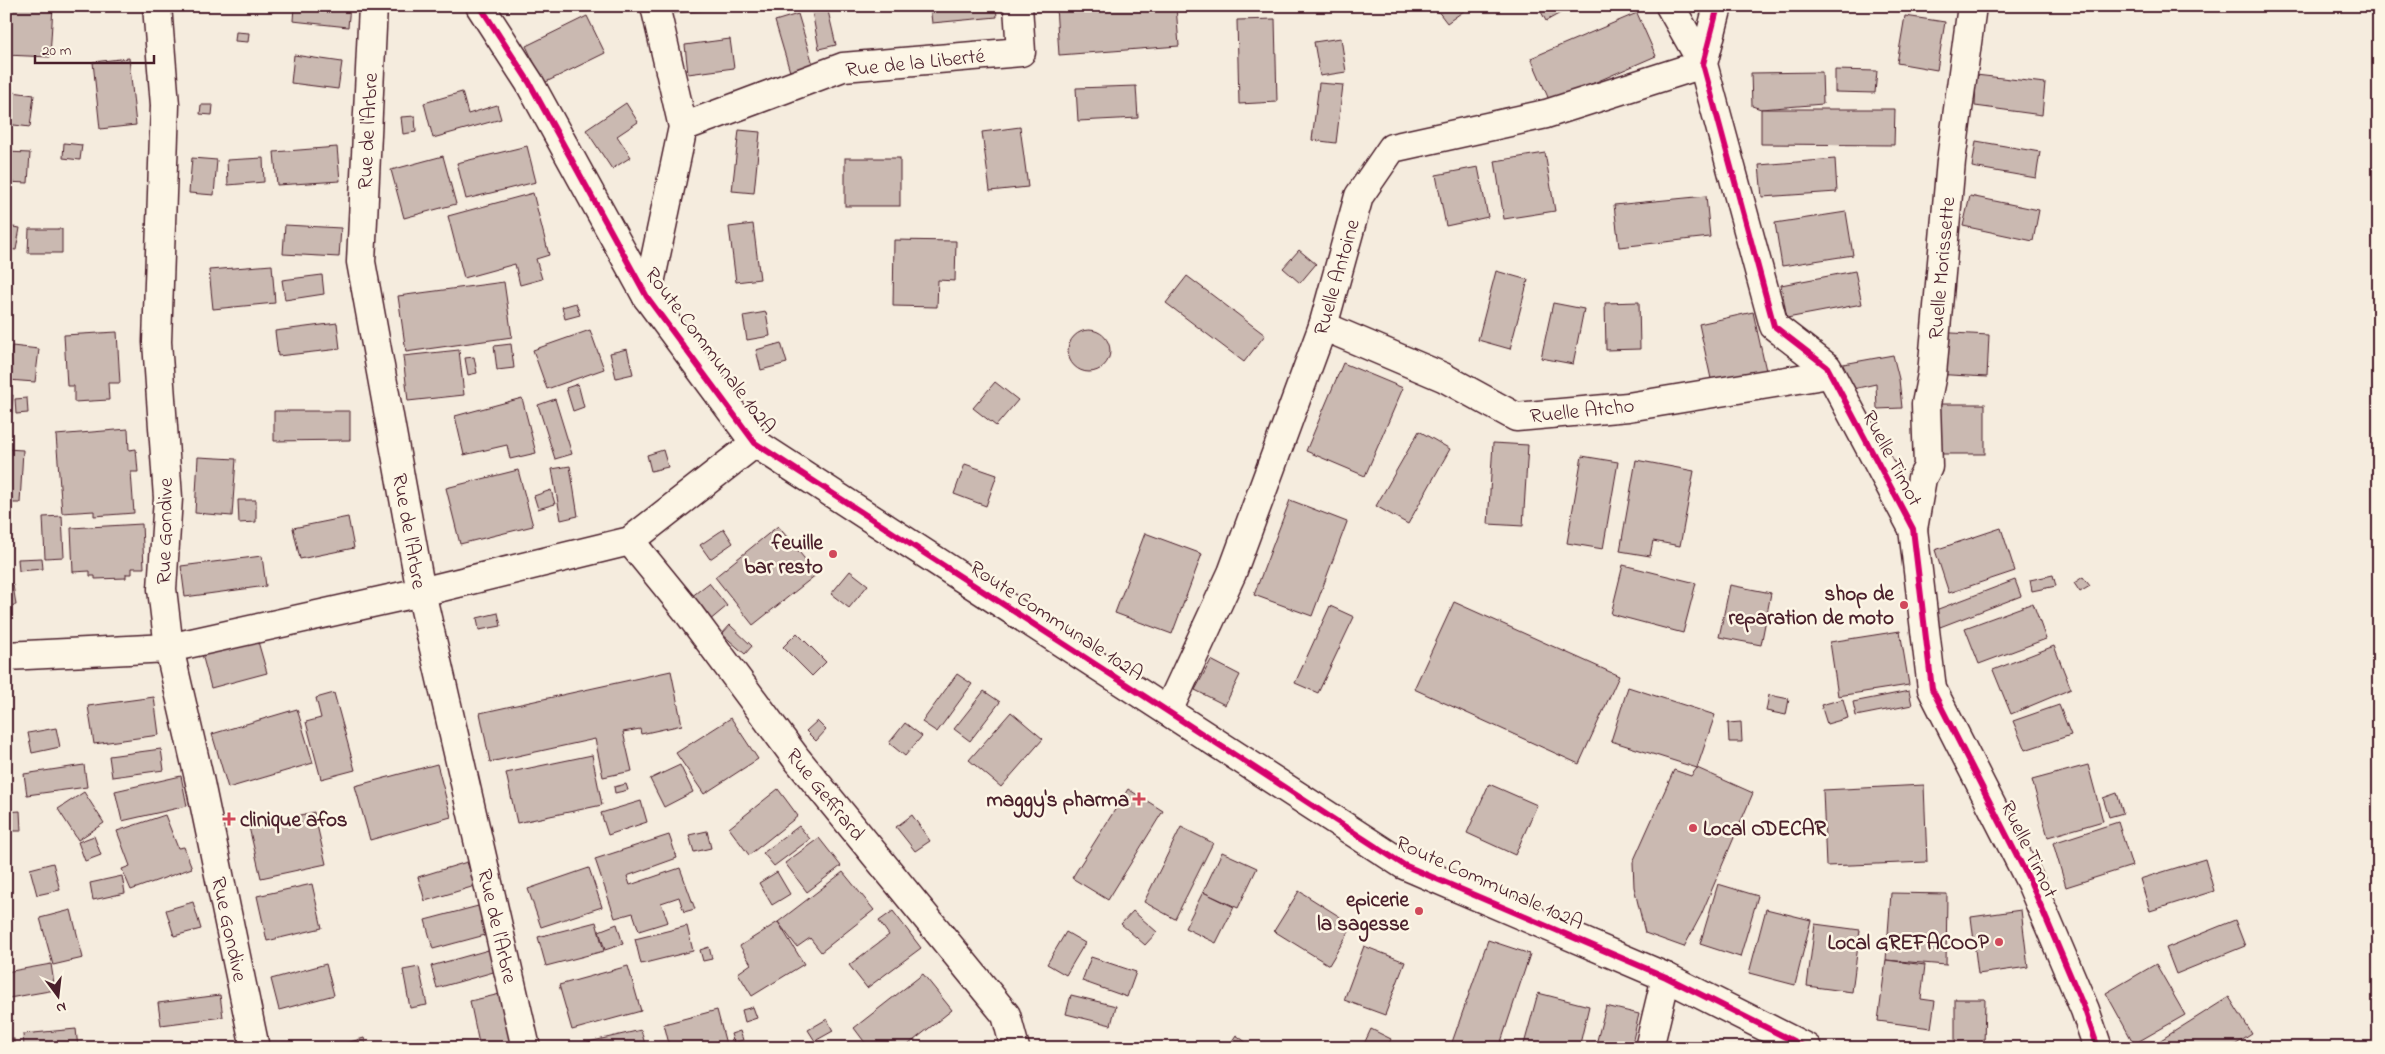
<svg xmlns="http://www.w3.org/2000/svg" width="2385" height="1054" viewBox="0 0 2385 1054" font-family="'Indie Flower',sans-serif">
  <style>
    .building { fill: #cab9b1; stroke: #4a1f2b }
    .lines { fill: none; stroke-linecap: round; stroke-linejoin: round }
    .minor-casing { stroke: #4a1f2b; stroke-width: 31 }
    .tertiary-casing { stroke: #4a1f2b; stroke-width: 31 }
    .minor { stroke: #fcf5e5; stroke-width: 28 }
    .tertiary { stroke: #fcf5e5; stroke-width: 28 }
    .cycleway-casing { stroke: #fcf5e5; stroke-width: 9 }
    .cycleway { stroke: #d6006c; stroke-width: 6 }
    .poi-dot { fill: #d1495b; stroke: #fcf5e5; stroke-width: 2 }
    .labels { text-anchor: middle; stroke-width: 5; stroke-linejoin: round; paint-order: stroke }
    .street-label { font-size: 21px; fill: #4a1f2b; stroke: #fcf5e5 }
    .poi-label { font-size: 21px; font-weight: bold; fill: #4a1f2b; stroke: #fcf5e5; text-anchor: end }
  </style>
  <rect width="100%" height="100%" fill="#f5ecde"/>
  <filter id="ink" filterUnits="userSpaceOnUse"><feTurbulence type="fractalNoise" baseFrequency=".02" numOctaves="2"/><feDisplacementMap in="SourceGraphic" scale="10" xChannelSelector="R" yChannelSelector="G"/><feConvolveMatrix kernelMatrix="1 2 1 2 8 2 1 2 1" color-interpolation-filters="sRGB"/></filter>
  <g filter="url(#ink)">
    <g class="building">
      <path d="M6 6H53L50 57 6 55Z"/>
      <path d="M294 6H350L348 27 293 21Z"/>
      <path d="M673 6H723V9L674 13Z"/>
      <path d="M811 6H842V8L828 11 836 45 819 49Z"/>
      <path d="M930 6H996L997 17 932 23Z"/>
      <path d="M1056 6H1176L1179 46 1059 55Z"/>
      <path d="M1434 6H1467L1468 8 1447 23Z"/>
      <path d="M1538 6H1573L1546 21Z"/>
      <path d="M1637 13 1656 56 1550 102 1531 58Z"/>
      <path d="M798 14 814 68 791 75 775 21Z"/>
      <path d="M587 16 605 53 544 83 526 46Z"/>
      <path d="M1905 16 1945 22 1937 70 1897 63Z"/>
      <path d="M1275 19 1277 102 1239 104 1237 20Z"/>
      <path d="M236 32 249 33 248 42 235 41Z"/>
      <path d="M1341 38 1346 72 1320 76 1314 42Z"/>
      <path d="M730 39 734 68 688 74 685 45Z"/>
      <path d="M294 55 342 62 338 89 291 83Z"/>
      <path d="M129 58 136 125 100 129 93 62Z"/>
      <path d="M1835 70 1877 71 1875 93 1835 92Z"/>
      <path d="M1822 72 1823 104 1761 109 1752 106 1751 73Z"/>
      <path d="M1976 75 2045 83 2042 115 1975 106Z"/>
      <path d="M1319 83 1343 85 1336 143 1312 140Z"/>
      <path d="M1136 86 1138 118 1078 121 1076 88Z"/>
      <path d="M6 91 34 95 30 127 6 124Z"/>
      <path d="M462 92 468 114 497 105 501 119 433 138 424 103Z"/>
      <path d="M626 103 638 122 617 136 631 157 612 169 586 130Z"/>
      <path d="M201 105H213L212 115 200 114Z"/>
      <path d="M1761 109H1895L1894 145 1761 144Z"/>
      <path d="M415 116 416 132 403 134 401 117Z"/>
      <path d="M1020 127 1028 187 990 191 982 132Z"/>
      <path d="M739 130 760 132 754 193 732 191Z"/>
      <path d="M1976 141 2040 152 2036 178 1972 167Z"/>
      <path d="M64 143 82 145 80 160 63 158Z"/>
      <path d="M527 146 536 182 466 199 457 163Z"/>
      <path d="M337 147 340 181 277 185 274 152Z"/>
      <path d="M6 152 30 153 28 183 6 182Z"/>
      <path d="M1545 153 1555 211 1504 219 1495 161Z"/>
      <path d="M443 156 456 204 404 218 391 170Z"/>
      <path d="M192 158 217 160 214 195 189 193Z"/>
      <path d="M263 158 264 182 228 185 227 160Z"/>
      <rect x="845" y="158" width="55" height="48"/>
      <path d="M1835 159 1837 192 1762 197 1759 165Z"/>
      <path d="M1478 167 1488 217 1446 226 1436 175Z"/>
      <path d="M533 193 549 255 536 259 542 279 520 285 515 264 464 278 448 216Z"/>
      <path d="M1706 196 1710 237 1619 247 1614 205Z"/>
      <path d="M1970 196 2039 210 2033 241 1963 226Z"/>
      <path d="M1846 212 1853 255 1782 266 1775 223Z"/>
      <path d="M753 224 760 279 736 282 729 227Z"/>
      <path d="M285 225 341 228 339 257 283 254Z"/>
      <path d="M6 226 20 228 16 250 6 249Z"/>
      <path d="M29 229H62V253H28Z"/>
      <path d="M894 240 956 241 955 281 938 280 937 307 893 306Z"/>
      <path d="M1299 250 1316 264 1300 283 1283 268Z"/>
      <path d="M272 265 275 303 213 309 209 270Z"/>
      <path d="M1496 271 1528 280 1510 349 1478 340Z"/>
      <path d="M1855 271 1862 304 1787 318 1781 285Z"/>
      <path d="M322 275 324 294 285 300 282 280Z"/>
      <path d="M1187 276 1265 335 1244 362 1166 303Z"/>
      <path d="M504 282 512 337 406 352 398 296Z"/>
      <path d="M1639 302 1640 349 1606 350 1605 303Z"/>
      <path d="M576 303 580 315 565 319 562 307Z"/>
      <path d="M1553 303 1584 309 1573 364 1541 358Z"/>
      <path d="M766 312 770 336 747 340 743 316Z"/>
      <path d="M1753 312 1767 375 1713 388 1699 324Z"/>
      <path d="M337 323 340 349 278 356 275 331Z"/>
      <path d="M590 330 604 369 547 389 533 350Z"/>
      <circle cx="1089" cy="351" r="21"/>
      <path d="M117 332 120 383H108L109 400 74 402V386H67L64 335Z"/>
      <path d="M1934 332 1989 335 1987 377 1932 374Z"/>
      <path d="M781 343 787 363 761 370 756 350Z"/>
      <path d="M511 344 514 368 497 370 494 346Z"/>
      <path d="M12 346 39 349 35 382 8 380Z"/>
      <path d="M627 349 633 374 616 378 610 353Z"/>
      <path d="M459 350 464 395 408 401 403 356Z"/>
      <path d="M1893 355 1899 379 1902 408 1877 409 1876 384 1839 392 1827 367Z"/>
      <path d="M474 357 477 373 468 375 465 358Z"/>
      <path d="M1343 363 1403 388 1365 476 1306 451Z"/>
      <path d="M995 382 1018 400 996 426 973 408Z"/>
      <path d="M578 384 584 407 573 411 566 388Z"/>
      <path d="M6 395H13L11 421H6Z"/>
      <path d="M27 398 28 413 16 414 15 399Z"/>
      <path d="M522 398 536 453 510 459 507 445 464 455 455 416Z"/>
      <path d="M555 399 572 454 555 459 538 405Z"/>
      <rect x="1926" y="404" width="59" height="50"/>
      <path d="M274 411H350V440L274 441Z"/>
      <path d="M128 429 129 450 136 449 138 472H131L134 513 94 516V511L62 513 56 435Z"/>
      <path d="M1419 431 1450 449 1408 524 1376 506Z"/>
      <path d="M1493 443 1528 445 1523 526 1488 524Z"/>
      <path d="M6 449 23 450 20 503H6Z"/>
      <path d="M663 450 668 467 651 471 647 455Z"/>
      <path d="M1582 456 1618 462 1603 549 1567 543Z"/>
      <path d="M198 457 236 459 232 516 195 513Z"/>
      <path d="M1636 460 1694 471 1680 546 1653 541 1650 556 1620 551Z"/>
      <path d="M965 464 997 475 986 506 954 494Z"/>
      <path d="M570 466 578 516 561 520 552 469Z"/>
      <path d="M518 470 533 526 460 544 446 488Z"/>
      <path d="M551 490 555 504 538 509 534 496Z"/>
      <path d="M238 500H256V522L239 523Z"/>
      <path d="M1290 500 1347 522 1312 616 1254 595Z"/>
      <path d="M62 516 64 557 45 558 43 517Z"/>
      <path d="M348 517 354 548 300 559 293 528Z"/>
      <path d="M142 524 144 568H132V574H126V578L95 579V576H90V571L73 572 71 528Z"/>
      <path d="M778 526 817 574 753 625 715 577Z"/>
      <path d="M2001 528 2015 571 1949 593 1935 550Z"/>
      <path d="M724 529 733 543 710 559 700 545Z"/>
      <path d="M1145 533 1202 554 1172 634 1115 613Z"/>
      <path d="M262 556 266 586 185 597 181 566Z"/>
      <path d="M42 558 43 569 19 571 18 559Z"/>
      <path d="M1623 565 1696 583 1683 633 1611 614Z"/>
      <path d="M850 571 868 585 849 608 831 594Z"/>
      <path d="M2053 575 2056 586 2032 591 2030 580Z"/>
      <path d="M2083 577 2090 586 2080 592 2074 583Z"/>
      <path d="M2015 580 2021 596 1940 627 1933 611Z"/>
      <path d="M709 583 727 606 709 621 691 597Z"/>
      <path d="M6 585H13L16 605 6 606Z"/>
      <path d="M1730 585 1771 593 1761 645 1719 637Z"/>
      <path d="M1454 602 1619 676 1579 764 1414 689Z"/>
      <path d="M2033 603 2046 639 1979 664 1965 628Z"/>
      <path d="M1330 606 1354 617 1318 693 1295 683Z"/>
      <path d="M498 613 501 626 479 630 477 618Z"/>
      <path d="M730 625 752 646 745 654 722 634Z"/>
      <path d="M1900 631 1909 685 1838 696 1830 642Z"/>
      <path d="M797 633 826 662 812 676 783 647Z"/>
      <path d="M257 638 267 673 211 688 202 654Z"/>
      <path d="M2054 646 2071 689 2011 714 1993 670Z"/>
      <path d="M1211 660 1240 675 1225 705 1195 690Z"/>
      <path d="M671 671 682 725 641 734 640 729 623 732 632 771 603 777 595 739 490 762 480 713Z"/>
      <path d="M957 674 972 684 937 732 922 722Z"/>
      <path d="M1628 687 1715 715 1697 768 1611 741Z"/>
      <path d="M984 691 1000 702 970 741 954 729Z"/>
      <path d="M1909 691 1912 705 1856 716 1853 702Z"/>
      <path d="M334 693 355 770 321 779 306 722 321 718 316 698Z"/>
      <path d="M1769 695 1789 699 1786 715 1766 711Z"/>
      <path d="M154 697 159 735 94 744 88 706Z"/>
      <path d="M1843 699 1848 718 1827 724 1821 705Z"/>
      <path d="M2059 705 2071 735 2025 750 2013 721Z"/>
      <path d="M297 709 313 763 228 788 212 734Z"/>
      <path d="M1011 712 1043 739 1001 787 969 760Z"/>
      <path d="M731 718 758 759 704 794 676 753Z"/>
      <path d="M817 721 826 730 816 741 806 731Z"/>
      <path d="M1741 722 1742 742H1729L1728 723Z"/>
      <path d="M905 723 922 736 905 756 889 743Z"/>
      <path d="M56 728 60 747 32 753 28 733Z"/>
      <path d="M161 749 164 770 112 777 109 756Z"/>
      <path d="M592 755 602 805 517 823 506 773Z"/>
      <path d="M437 764 451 817 370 840 355 786Z"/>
      <path d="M84 765 87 787 27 795 24 774Z"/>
      <path d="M680 765 693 792 664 807 650 779Z"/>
      <path d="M2088 765 2103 821 2048 837 2032 780Z"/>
      <path d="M1697 768 1753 793 1701 915 1684 947 1645 933 1634 887 1633 862 1674 770 1691 776Z"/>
      <path d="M181 776 187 806 122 821 115 791Z"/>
      <path d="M626 784 628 790 615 793 614 787Z"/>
      <path d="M1489 784 1537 805 1515 855 1467 833Z"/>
      <path d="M1924 785 1927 862 1826 866 1823 790Z"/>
      <path d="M778 789 798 816 749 855 729 828Z"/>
      <path d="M1128 789 1163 811 1108 900 1072 878Z"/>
      <path d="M84 792 104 823 78 840 58 809Z"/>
      <path d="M2117 793 2123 813 2109 817 2103 798Z"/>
      <path d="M641 801 647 822 608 835 601 813Z"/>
      <path d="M20 811 21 831H6V812Z"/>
      <path d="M314 812 326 864 261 878 249 827Z"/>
      <path d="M165 815 178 848 184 847 192 868 131 890 122 869 130 866 117 831Z"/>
      <path d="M912 815 930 841 915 851 896 827Z"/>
      <path d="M2118 822 2132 866 2066 887 2053 843Z"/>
      <path d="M799 826 810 839 774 866 763 853Z"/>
      <path d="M1181 827 1213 843 1175 919 1144 902Z"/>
      <path d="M707 831 711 848 694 852 689 835Z"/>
      <path d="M669 835 677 858 627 876 630 885 680 868 695 909 684 912 679 897 661 903 668 922 639 931 633 913 615 918 595 859Z"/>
      <path d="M94 836 101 855 85 861 78 842Z"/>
      <path d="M819 838 841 866 807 892 785 863Z"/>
      <path d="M1222 852 1257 868 1238 908 1203 892Z"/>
      <path d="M2205 859 2214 891 2150 911 2140 879Z"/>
      <path d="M467 862 475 886 425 901 418 877Z"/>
      <path d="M53 863 60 890 37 895 30 869Z"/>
      <path d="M589 868 602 907 541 927 528 889Z"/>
      <path d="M777 872 790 894 772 905 759 883Z"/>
      <path d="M843 872 874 910 821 952 810 938 797 947 778 922Z"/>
      <path d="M122 876 125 893 93 900 90 883Z"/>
      <path d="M312 884 322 928 267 941 257 896Z"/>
      <path d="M1718 884 1758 896 1740 957 1700 944Z"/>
      <path d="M1299 891 1353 925 1329 965 1274 931Z"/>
      <path d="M1203 892 1234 907 1216 943 1185 928Z"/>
      <path d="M1891 893 1947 894 1946 965 1886 960Z"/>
      <path d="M193 902 201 929 174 936 166 910Z"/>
      <path d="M482 905 489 934 433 949 425 920Z"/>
      <path d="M1766 909 1811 920 1795 985 1749 973Z"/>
      <path d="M71 910 83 958 53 965 40 918Z"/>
      <path d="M2021 910 2028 967 1978 974 1971 917Z"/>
      <path d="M893 911 921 948 867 988 849 965 889 935 879 921Z"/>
      <path d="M1133 911 1157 932 1145 945 1121 924Z"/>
      <path d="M2235 920 2245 946 2176 974 2166 948Z"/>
      <path d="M596 922 604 951 546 966 538 937Z"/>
      <path d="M778 922 804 964 752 996 738 973 751 964 740 946Z"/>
      <path d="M617 924 623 944 605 950 599 931Z"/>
      <path d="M1815 924 1860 930 1852 992 1807 986Z"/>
      <path d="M687 926 693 951 641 964 635 939Z"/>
      <path d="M1066 932 1085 943 1066 975 1047 964Z"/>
      <path d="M1488 940 1530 954 1499 1048H1450Z"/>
      <path d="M1364 946 1405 962 1385 1015 1344 1000Z"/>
      <path d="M709 947 712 959 703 961 700 950Z"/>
      <path d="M492 949 497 971 437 988 431 966Z"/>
      <path d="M1091 957 1136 972 1127 997 1082 981Z"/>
      <path d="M1886 960 1925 965 1921 999 1935 1001 1931 1028 1878 1021Z"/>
      <path d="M51 964 55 990 9 998 6 972Z"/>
      <path d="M326 964 334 995 279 1010 271 979Z"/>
      <path d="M2156 964 2185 1015 2134 1044 2106 993Z"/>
      <path d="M628 966 641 1011 572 1030 559 985Z"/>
      <path d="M419 967 427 1005 410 1008 403 970Z"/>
      <path d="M923 974 952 1010 904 1048H869L854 1028Z"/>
      <path d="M1538 993 1589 1006 1579 1048H1523Z"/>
      <path d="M500 994 512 1048H480L470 1001Z"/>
      <path d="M220 995 223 1017 161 1025 158 1003Z"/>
      <path d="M1071 995 1116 1006 1111 1025 1066 1014Z"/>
      <path d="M2229 997 2252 1034 2230 1048H2148Z"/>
      <path d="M1955 999H1985L1984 1048H1955Z"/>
      <path d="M1606 1006 1639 1014 1631 1048H1595Z"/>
      <path d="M753 1007 757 1018 745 1022 742 1010Z"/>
      <path d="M717 1010 727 1048H670L664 1024Z"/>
      <path d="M827 1019 833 1031 815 1041 808 1030Z"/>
      <path d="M76 1029 78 1048H24L23 1034Z"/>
      <path d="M1371 1029 1391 1039 1387 1048H1362Z"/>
      <path d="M641 1030 646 1048H581L580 1044Z"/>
      <path d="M740 1031 743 1040 734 1043 731 1034Z"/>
      <path d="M1236 1035 1254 1048H1230L1228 1047Z"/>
      <path d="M364 1038 367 1048H329Z"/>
      <rect x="6" y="1039" width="8" height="9"/>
    </g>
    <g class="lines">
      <defs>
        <g id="minor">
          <path d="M157 6 165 105 157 342 168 498 162 589 169 648 199 778 255 1048"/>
          <path d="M373 6 361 262 421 592 526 1048"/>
          <path d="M683 127 843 67 1021 52 1018 6"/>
          <path d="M647 297 683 127 655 6"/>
          <path d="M1323 326 1443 377 1516 417 1628 407 1829 374"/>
          <path d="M630 541 687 611 796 758 1006 1015 1015 1048"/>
          <path d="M6 656 169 648 421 592 630 541 755 443"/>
          <path d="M1168 711 1232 573 1323 326 1359 196 1392 148 1546 114 1703 64 1670 6"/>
          <path d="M1649 1048 1666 977"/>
        </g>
        <g id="tertiary">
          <path d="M480 6 529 82 647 297 755 443 1404 865 1666 977 1807 1048"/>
          <path d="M1718 6 1703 64 1774 326 1827 367 1913 529 1932 689 2031 883 2085 1010 2098 1048"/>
          <path d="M1913 529 1922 478 1928 467 1926 404 1932 374 1951 161 1972 6"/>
        </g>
      </defs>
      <use href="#minor" class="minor-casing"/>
      <use href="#tertiary" class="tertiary-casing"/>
      <use href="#minor" class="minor"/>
      <use href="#tertiary" class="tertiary"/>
      <defs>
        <g id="cycleway">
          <path d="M480 6 529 82 647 297 755 443 1404 865 1666 977 1807 1048"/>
          <path d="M1718 6 1703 64 1774 326 1827 367 1913 529 1932 689 2031 883 2085 1010 2098 1048"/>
        </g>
      </defs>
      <use href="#cycleway" class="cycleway-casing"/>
      <use href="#cycleway" class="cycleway"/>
    </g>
  </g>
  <g class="poi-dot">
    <circle cx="833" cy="554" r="5"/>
    <circle cx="1904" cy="605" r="5"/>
    <path d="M1136.5 791.5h5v5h5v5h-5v5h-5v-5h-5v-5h5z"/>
    <path d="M226.5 811.5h5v5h5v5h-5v5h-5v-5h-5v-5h5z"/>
    <circle cx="1693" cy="828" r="5"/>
    <circle cx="1419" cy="911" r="5"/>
    <circle cx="1999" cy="942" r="5"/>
  </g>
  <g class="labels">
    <g class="street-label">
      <text transform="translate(915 62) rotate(-6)" y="7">Rue de la Liberté</text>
      <text transform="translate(367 131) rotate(-87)" y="7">Rue de l'Arbre</text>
      <text transform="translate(1941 268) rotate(-85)" y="7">Ruelle Morissette</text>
      <text transform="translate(1336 277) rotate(-74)" y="7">Ruelle Antoine</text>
      <text transform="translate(711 350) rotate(53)" y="7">Route Communale 102A</text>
      <text transform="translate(1582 410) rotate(-6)" y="7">Ruelle Atcho</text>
      <text transform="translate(1893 458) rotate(62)" y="7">Ruelle Timot</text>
      <text transform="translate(164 531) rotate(-89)" y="7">Rue Gondive</text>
      <text transform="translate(410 531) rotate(80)" y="7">Rue de l'Arbre</text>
      <text transform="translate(1057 620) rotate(33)" y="7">Route Communale 102A</text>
      <text transform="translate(826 794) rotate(51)" y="7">Rue Geffrard</text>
      <text transform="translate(2030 849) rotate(64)" y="7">Ruelle Timot</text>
      <text transform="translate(1490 882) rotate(24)" y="7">Route Communale 102A</text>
      <text transform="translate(498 926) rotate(77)" y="7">Rue de l'Arbre</text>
      <text transform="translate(230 929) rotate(78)" y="7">Rue Gondive</text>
    </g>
    <g class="poi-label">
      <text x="823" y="549">feuille<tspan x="823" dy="24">bar resto</tspan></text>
      <text x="1894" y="600">shop de<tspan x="1894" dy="24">reparation de moto</tspan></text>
      <text x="1129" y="806">maggy's pharma</text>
      <text x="240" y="826" text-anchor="start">clinique afos</text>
      <text x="1703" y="835" text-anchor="start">Local ODECAR</text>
      <text x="1409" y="906">epicerie<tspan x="1409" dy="24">la sagesse</tspan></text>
      <text x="1989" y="949">Local GREFACOOP</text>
    </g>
  </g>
  <rect width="2385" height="1054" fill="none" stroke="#fcf5e5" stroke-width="25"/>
  <rect x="12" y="12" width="2360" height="1029" fill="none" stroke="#4a1f2b" stroke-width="2" filter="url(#ink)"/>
  <g transform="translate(58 996) rotate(165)" stroke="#fcf5e5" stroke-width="4" paint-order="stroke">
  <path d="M0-4L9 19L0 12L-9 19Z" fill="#4a1f2b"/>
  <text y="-8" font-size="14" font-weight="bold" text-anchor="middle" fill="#4a1f2b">N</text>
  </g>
  <path d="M35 55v8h119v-8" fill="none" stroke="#4a1f2b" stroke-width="2.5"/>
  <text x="42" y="55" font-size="15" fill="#4a1f2b" stroke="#fcf5e5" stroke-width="4" paint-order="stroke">20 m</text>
</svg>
